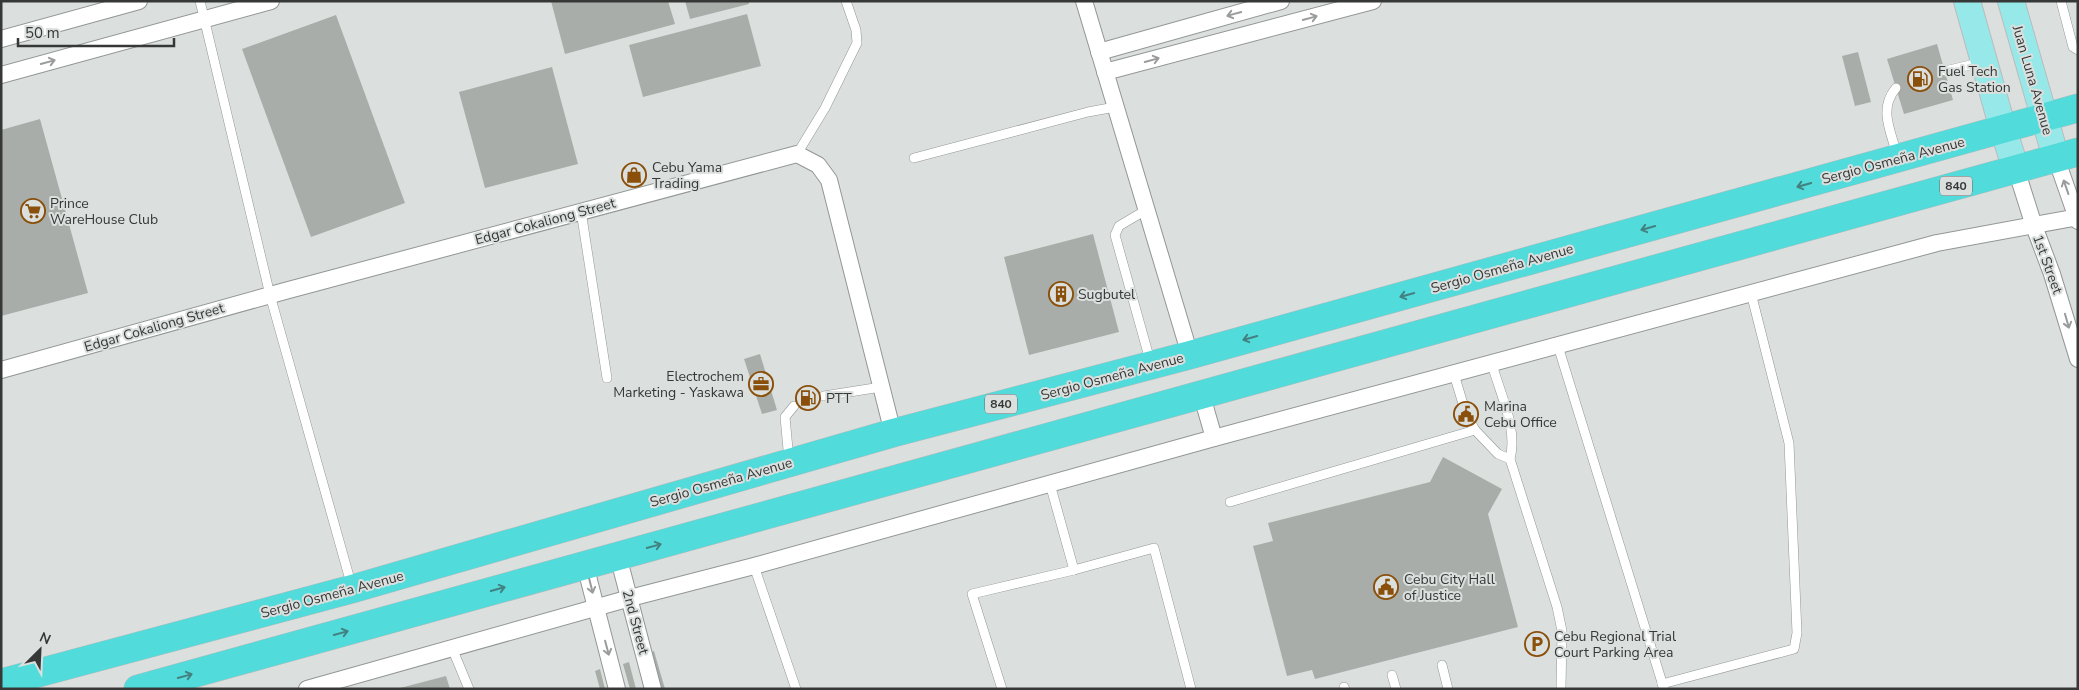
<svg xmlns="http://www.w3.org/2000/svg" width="2079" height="690" viewBox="0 0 2079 690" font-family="'Nunito Sans',sans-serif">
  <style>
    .building { fill: #a9ada9 }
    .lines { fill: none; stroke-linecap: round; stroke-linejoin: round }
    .lane-casing { stroke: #929796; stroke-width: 10 }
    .street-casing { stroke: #929796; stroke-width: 18 }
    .primary-casing { stroke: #bbb; stroke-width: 28 }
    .highway-casing { stroke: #bbb; stroke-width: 29 }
    .lane { stroke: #fff; stroke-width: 9 }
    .street { stroke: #fff; stroke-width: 16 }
    .primary { stroke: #97e9e9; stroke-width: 26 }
    .highway { stroke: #52dbdb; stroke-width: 28 }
    .oneway { stroke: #9a9c9b }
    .oneway2 { stroke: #438181 }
    .labels { text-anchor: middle; stroke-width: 4; stroke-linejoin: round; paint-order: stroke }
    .shield { fill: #dbe0de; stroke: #686a69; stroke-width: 1 }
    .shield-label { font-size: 12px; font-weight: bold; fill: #363837 }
    .poi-label { font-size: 14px; fill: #363837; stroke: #dbe0de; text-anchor: start }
    .street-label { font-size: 14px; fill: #363837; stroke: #dbe0de }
  </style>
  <rect width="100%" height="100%" fill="#dbe0de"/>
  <g class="building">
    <path d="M551 1H668L675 24 565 54Z"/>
    <path d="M685 1H749V4L690 19Z"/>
    <path d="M747 14 761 66 643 97 629 45Z"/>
    <path d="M336 15 405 203 311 237 242 49Z"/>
    <path d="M1937 44 1953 100 1904 114 1887 59Z"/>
    <path d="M1858 52 1871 102 1855 106 1842 56Z"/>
    <path d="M552 67 578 164 485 188 459 92Z"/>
    <path d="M40 119 88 293 1 316V130Z"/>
    <path d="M1093 234 1119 332 1029 355 1004 257Z"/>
    <path d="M760 354 777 410 762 414 744 359Z"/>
    <path d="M1443 457 1502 489 1488 514 1518 627 1315 679 1312 670 1287 676 1253 546 1273 541 1268 523 1430 482Z"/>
    <path d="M654 651 665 689H659L649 653Z"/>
    <path d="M629 662 636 689H630L623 664Z"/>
    <path d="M600 669 605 689H600L595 671Z"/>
    <path d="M446 676 450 689H400V688Z"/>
  </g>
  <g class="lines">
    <defs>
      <g id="lane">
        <path d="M200 1 270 295 352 587"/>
        <path d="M2061 1 2073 47 2078 50"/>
        <path d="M1945 71 1983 62"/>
        <path d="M1896 88C1878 109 1891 131 1897 155"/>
        <path d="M797 154 825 108 857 43 856 30 846 1"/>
        <path d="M914 158 1088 112 1115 107"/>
        <path d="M1146 210 1119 226 1115 235 1151 364"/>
        <path d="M581 211 607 378"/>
        <path d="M1558 346 1664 689"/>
        <path d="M1492 364C1500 394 1518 428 1510 459L1557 607 1562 631 1561 689"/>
        <path d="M824 396 881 387"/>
        <path d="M1475 430 1498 454 1510 459"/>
        <path d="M789 460 785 417 794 406"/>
        <path d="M1050 484 1074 570"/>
        <path d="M1230 502 1475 430 1466 414 1454 374"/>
        <path d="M754 566 796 689"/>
        <path d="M452 648 469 689"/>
        <path d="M1442 665 1448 689"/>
        <path d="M1392 675 1396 689"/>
        <path d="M1662 684 1794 649 1797 633 1789 443 1751 293"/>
        <path d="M1344 687 1345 689"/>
        <path d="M1002 689 972 594 1074 570 1154 548 1191 689"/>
      </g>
      <g id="street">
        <path d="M1084 1 1190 355"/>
        <path d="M1 39 139 1"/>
        <path d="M1099 52 1281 1"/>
        <path d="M1105 72 1373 1"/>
        <path d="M1 75 271 1"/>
        <path d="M2056 158 2078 221"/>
        <path d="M2016 169 2034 226 2052 274 2078 359"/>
        <path d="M1 370 285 291 797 154 818 165 829 180 893 433"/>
        <path d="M1201 393 1214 438"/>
        <path d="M618 556 653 689"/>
        <path d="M585 565 617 689"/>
        <path d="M307 689 630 598 754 566 1214 438 1937 243 2078 217"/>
      </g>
      <g id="primary">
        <path d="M1967 1 2003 129 2016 169"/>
        <path d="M2011 1 2056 158"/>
      </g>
      <g id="highway">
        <path d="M1 683 352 589 893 433 1190 355 2078 108"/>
        <path d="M138 689 2078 152"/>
      </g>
    </defs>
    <use href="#lane" class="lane-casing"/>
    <use href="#street" class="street-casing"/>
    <use href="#primary" class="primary-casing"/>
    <use href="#highway" class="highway-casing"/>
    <use href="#lane" class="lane"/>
    <use href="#street" class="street"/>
    <use href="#primary" class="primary"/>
    <use href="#highway" class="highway"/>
  </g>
  <defs><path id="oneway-shaft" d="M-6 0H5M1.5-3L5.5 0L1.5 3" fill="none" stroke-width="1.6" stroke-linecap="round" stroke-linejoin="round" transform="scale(1.25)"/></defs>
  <g class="oneway">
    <use href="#oneway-shaft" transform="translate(1234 14) rotate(165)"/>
    <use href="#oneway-shaft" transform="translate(1310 18) rotate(-15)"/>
    <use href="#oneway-shaft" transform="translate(1152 60) rotate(-15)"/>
    <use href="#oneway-shaft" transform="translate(48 62) rotate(-15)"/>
    <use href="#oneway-shaft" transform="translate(2066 187) rotate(-109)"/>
    <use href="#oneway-shaft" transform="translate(2067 321) rotate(74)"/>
    <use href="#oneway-shaft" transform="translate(591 586) rotate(76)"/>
    <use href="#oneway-shaft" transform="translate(607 648) rotate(75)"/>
  </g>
  <g class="oneway2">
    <use href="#oneway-shaft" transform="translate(1804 185) rotate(164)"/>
    <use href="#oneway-shaft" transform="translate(1648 228) rotate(164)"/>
    <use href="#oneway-shaft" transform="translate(1407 295) rotate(164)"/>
    <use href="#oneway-shaft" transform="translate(1250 338) rotate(164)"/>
    <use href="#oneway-shaft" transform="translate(654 546) rotate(-15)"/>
    <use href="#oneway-shaft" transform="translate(498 589) rotate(-16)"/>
    <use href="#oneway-shaft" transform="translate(341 633) rotate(-15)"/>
    <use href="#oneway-shaft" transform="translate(185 676) rotate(-15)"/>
  </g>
  <defs>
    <symbol id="fuel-ring" viewBox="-11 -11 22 22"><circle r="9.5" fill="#dbe0de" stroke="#8a4f0a" stroke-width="1.5"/><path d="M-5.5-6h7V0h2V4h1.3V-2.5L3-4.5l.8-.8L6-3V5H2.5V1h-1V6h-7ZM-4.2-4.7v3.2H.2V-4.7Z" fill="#8a4f0a"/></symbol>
    <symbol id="shop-ring" viewBox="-11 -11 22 22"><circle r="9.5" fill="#dbe0de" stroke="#8a4f0a" stroke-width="1.5"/><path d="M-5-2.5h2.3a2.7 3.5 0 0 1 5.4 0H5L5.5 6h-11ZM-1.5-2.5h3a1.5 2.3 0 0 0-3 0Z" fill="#8a4f0a"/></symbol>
    <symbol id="supermarket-ring" viewBox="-11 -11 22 22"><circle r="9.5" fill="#dbe0de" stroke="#8a4f0a" stroke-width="1.5"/><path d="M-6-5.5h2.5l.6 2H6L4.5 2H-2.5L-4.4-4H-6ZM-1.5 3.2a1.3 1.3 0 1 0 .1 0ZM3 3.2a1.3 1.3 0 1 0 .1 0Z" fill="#8a4f0a"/></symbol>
    <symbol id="building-ring" viewBox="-11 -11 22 22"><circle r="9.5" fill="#dbe0de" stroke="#8a4f0a" stroke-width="1.5"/><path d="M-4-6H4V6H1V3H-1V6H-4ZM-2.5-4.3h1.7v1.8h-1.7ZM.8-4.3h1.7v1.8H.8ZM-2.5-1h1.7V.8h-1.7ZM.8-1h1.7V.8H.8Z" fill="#8a4f0a"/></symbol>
    <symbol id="office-ring" viewBox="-11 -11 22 22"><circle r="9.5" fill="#dbe0de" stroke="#8a4f0a" stroke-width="1.5"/><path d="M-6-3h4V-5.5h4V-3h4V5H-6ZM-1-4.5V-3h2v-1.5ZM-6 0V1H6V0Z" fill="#8a4f0a"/></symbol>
    <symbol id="civic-ring" viewBox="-11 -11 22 22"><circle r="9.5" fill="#dbe0de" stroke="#8a4f0a" stroke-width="1.5"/><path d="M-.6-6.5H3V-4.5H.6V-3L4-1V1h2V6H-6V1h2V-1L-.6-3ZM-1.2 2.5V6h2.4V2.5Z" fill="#8a4f0a"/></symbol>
    <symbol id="parking-ring" viewBox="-11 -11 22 22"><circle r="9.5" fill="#dbe0de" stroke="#8a4f0a" stroke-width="1.5"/><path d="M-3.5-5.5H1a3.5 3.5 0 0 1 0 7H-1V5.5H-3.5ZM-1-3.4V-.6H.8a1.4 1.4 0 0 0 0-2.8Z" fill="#8a4f0a"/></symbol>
  </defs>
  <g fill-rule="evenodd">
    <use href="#fuel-ring" x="1906" y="65" width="28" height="28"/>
    <use href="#shop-ring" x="620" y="161" width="28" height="28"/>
    <use href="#supermarket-ring" x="19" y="197" width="28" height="28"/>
    <use href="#building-ring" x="1047" y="280" width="28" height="28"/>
    <use href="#office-ring" x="747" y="370" width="28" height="28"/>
    <use href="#fuel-ring" x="794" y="384" width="28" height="28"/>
    <use href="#civic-ring" x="1452" y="400" width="28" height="28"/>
    <use href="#civic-ring" x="1372" y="573" width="28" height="28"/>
    <use href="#parking-ring" x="1523" y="630" width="28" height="28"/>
  </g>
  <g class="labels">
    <g class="shield">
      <rect x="1940" y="176.5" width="32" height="19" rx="4"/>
      <rect x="985" y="394.5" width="32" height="19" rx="4"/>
    </g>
    <g class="shield-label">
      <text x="1956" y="190">840</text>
      <text x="1001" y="408">840</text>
    </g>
    <g class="poi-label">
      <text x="1938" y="76">Fuel Tech<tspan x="1938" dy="16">Gas Station</tspan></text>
      <text x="652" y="172">Cebu Yama<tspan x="652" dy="16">Trading</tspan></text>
      <text x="50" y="208">Prince<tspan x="50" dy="16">WareHouse Club</tspan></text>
      <text x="1078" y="299">Sugbutel</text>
      <text x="744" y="381" text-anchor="end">Electrochem<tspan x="744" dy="16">Marketing - Yaskawa</tspan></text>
      <text x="826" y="403">PTT</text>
      <text x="1484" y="411">Marina<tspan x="1484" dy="16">Cebu Office</tspan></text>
      <text x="1404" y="584">Cebu City Hall<tspan x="1404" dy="16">of Justice</tspan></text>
      <text x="1554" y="641">Cebu Regional Trial<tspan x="1554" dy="16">Court Parking Area</tspan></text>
    </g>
    <g class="street-label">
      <text transform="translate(2033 80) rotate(74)" y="5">Juan Luna Avenue</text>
      <text transform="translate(1893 160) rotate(-15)" y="5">Sergio Osmeña Avenue</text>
      <text transform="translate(545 221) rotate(-15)" y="5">Edgar Cokaliong Street</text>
      <text transform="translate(2048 264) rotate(70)" y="5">1st Street</text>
      <text transform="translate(1502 268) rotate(-16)" y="5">Sergio Osmeña Avenue</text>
      <text transform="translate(154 327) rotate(-16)" y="5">Edgar Cokaliong Street</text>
      <text transform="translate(1112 376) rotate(-15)" y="5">Sergio Osmeña Avenue</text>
      <text transform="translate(721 482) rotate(-16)" y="5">Sergio Osmeña Avenue</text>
      <text transform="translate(332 594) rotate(-15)" y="5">Sergio Osmeña Avenue</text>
      <text transform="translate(636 622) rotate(75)" y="5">2nd Street</text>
    </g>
  </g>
  <rect width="2079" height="690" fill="none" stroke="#363837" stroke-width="5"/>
  <g transform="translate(40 650) rotate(24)" stroke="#dbe0de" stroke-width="4" paint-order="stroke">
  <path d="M0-4L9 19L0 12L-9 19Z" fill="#363837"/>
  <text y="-8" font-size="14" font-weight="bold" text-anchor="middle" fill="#363837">N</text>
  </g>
  <path d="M18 38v8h156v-8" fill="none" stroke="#363837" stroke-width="2.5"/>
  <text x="25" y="38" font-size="15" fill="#363837" stroke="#dbe0de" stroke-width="4" paint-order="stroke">50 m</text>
</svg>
